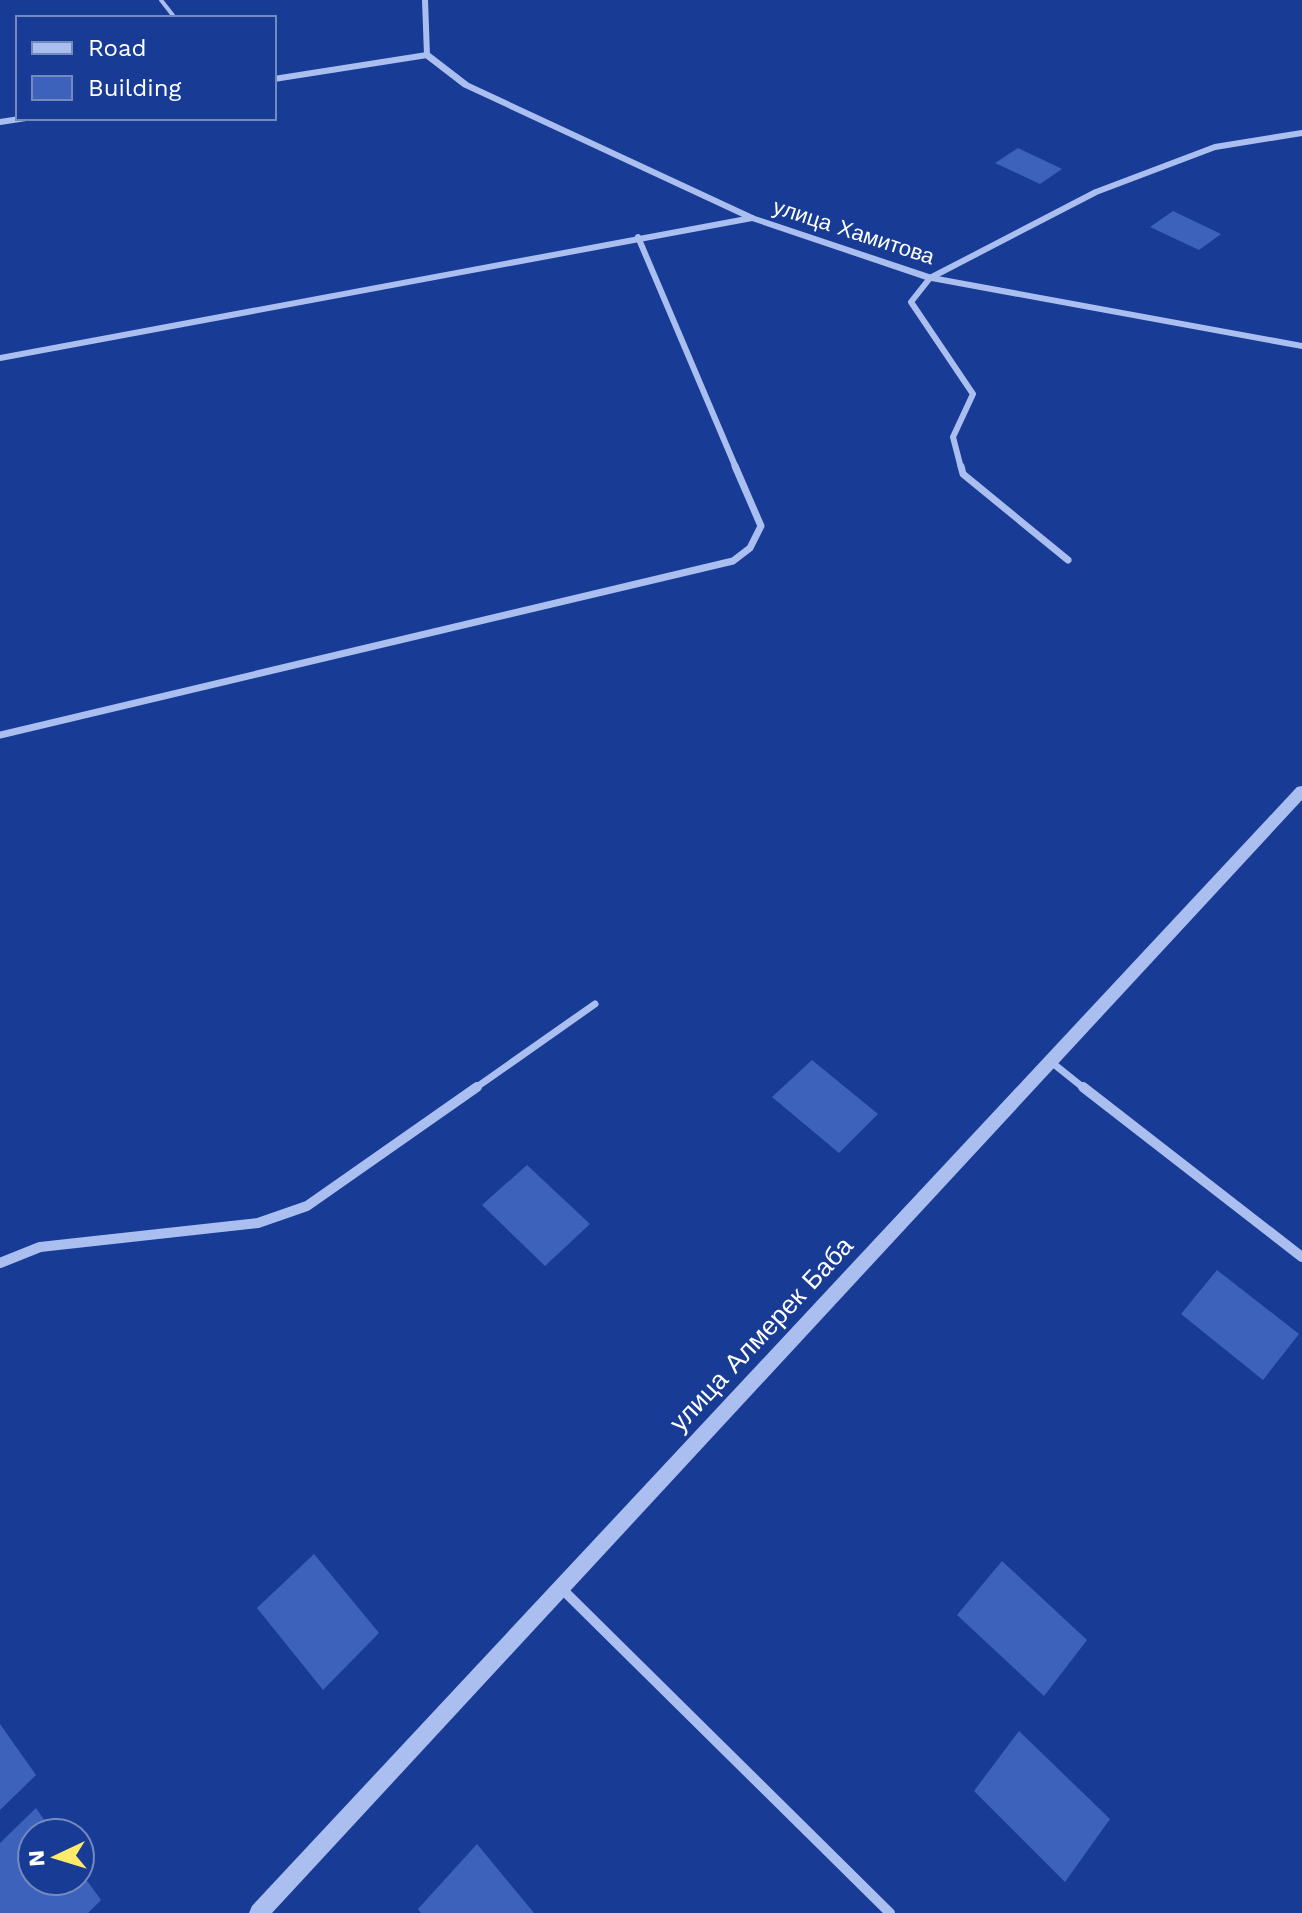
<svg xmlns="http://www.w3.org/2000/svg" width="1302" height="1913" viewBox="0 0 1302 1913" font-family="'Work Sans',sans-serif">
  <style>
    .building { fill: #3d62bc }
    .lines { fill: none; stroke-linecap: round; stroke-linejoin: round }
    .service { stroke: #aabff0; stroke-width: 4 }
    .minor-far2 { stroke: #aabff0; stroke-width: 6 }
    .minor-far1 { stroke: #aabff0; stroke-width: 7 }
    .minor { stroke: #aabff0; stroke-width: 10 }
    .tertiary { fill: #aabff0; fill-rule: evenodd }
    .labels { text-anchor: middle; stroke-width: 6; stroke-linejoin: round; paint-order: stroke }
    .far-street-label { font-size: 22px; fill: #fff; stroke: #183c95 }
    .street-label { font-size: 26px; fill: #fff; stroke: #183c95 }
  </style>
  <rect width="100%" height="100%" fill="#183c95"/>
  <g class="building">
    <path d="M1018 148 1062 169 1040 184 995 163Z"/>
    <path d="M1173 211 1221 234 1199 250 1150 227Z"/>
    <path d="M812 1060 878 1114 839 1153 772 1097Z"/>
    <path d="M527 1165 590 1224 545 1266 482 1205Z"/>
    <path d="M1217 1270 1299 1334 1263 1380 1181 1314Z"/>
    <path d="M314 1554 379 1633 323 1690 257 1608Z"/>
    <path d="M1002 1561 1087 1640 1044 1696 957 1615Z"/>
    <path d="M0 1724 36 1775 0 1810Z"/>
    <path d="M1019 1731 1110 1819 1065 1882 974 1791Z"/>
    <path d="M36 1808 53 1833H32V1881H80V1871L101 1900 88 1913H0V1843Z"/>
    <path d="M477 1844 534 1913H421L418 1909Z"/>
  </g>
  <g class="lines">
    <path class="service" d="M161 0 175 18"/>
    <g class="minor-far2">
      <path d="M274 79 427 55 425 0"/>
      <path d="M0 122 26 118"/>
      <path d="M638 237 736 468"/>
      <path d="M0 358 752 218"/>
      <path d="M961 468 953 437 973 394 911 302 930 278 1096 192 1215 147 1302 133"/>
    </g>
    <g class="minor-far1">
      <path d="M961 466 963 474 1068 560"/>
      <path d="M0 735 733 561 750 548 761 526 735 466"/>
      <path d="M1050 1061 1085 1089"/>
      <path d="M474 1089 595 1004"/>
    </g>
    <g class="minor">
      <path d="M1083 1087 1302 1257"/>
      <path d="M0 1263 40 1247 258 1223 307 1206 477 1087"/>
      <path d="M561 1588 890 1913"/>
    </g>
    <g class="tertiary">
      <path d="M424 53H430L469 83 755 216 932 275 1302 343V349L926 280 749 220 463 87 424 57Z"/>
      <path d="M1302 786V800L272 1913H249L252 1906 1297 787Z"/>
    </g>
  </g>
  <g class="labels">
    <g class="far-street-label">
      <text transform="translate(854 231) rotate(18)" y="8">улица Хамитова</text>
    </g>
    <g class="street-label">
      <text transform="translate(761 1334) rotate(-47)" y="9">улица Алмерек Баба</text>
    </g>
  </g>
  <rect x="16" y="16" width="260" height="104" fill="#183c95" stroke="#748abf" stroke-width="2"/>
  <rect x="32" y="42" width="40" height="12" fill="#aabff0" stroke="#748abf" stroke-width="2"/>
  <text x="88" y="56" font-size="24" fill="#ffffff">Road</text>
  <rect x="32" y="76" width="40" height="24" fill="#3d62bc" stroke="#748abf" stroke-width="2"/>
  <text x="88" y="96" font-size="24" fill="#ffffff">Building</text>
  <g transform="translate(56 1857) rotate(266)"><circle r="38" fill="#183c95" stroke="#748abf" stroke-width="2"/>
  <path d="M0-6L14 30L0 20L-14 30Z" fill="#ffeb69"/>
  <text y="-12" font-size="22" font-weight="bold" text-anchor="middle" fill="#ffffff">N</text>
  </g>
</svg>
